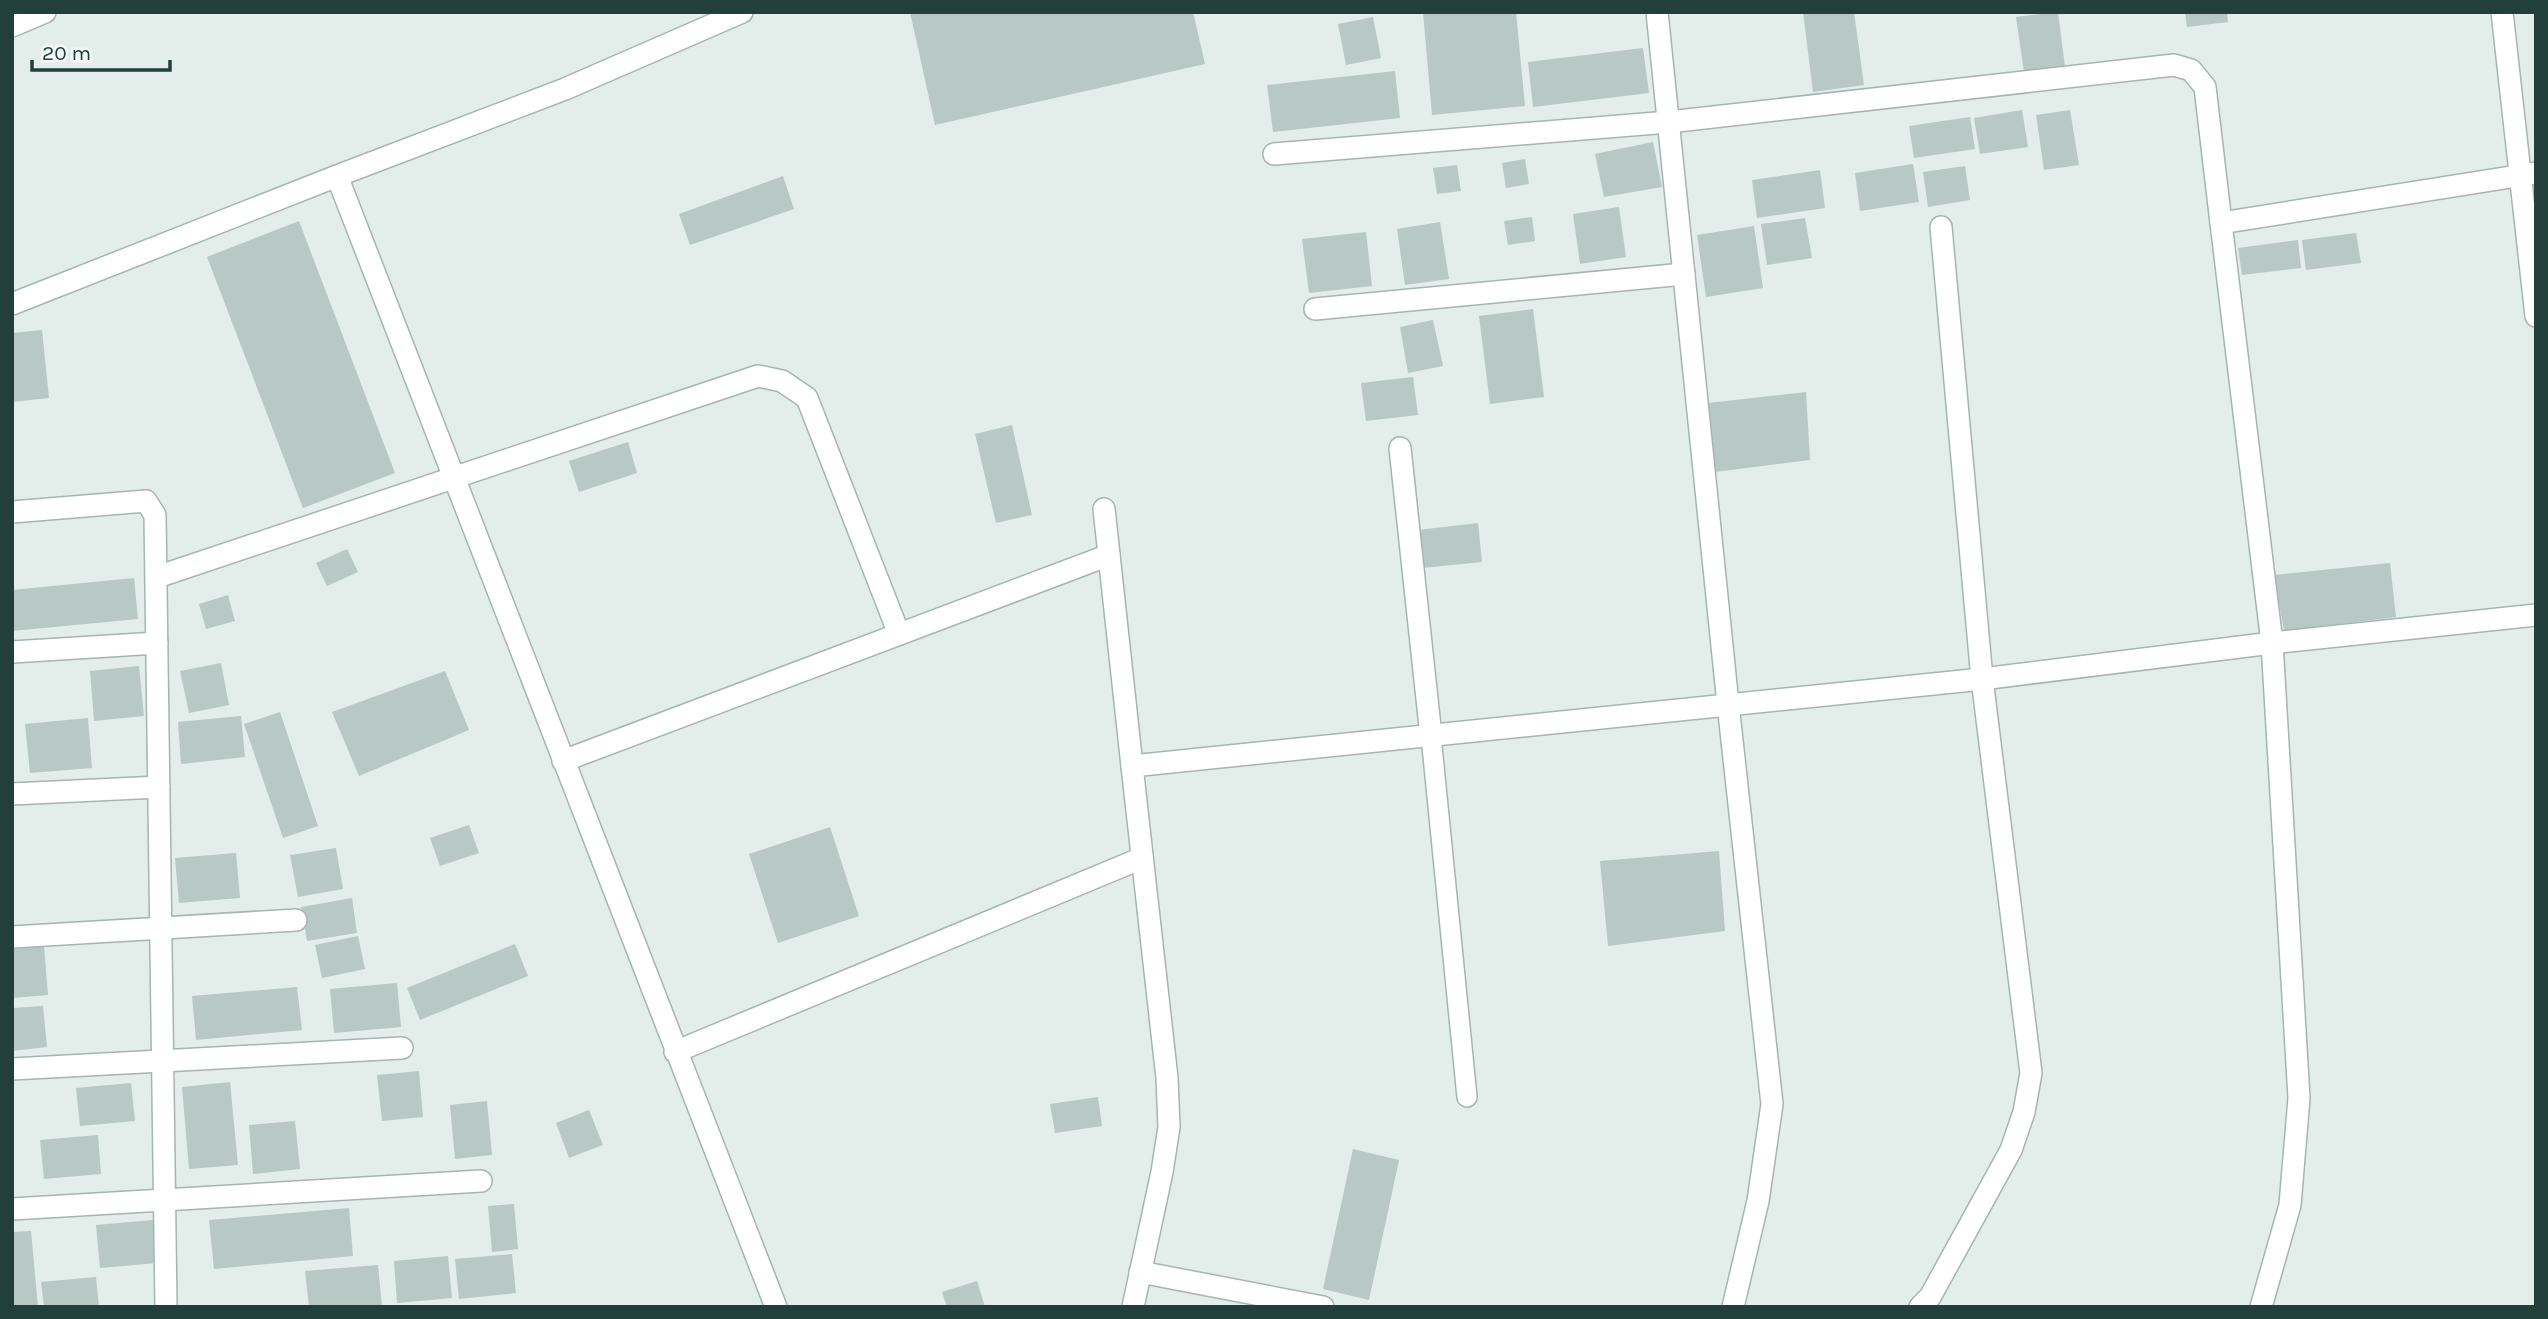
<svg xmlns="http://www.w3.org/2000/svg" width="2548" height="1319" viewBox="0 0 2548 1319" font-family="Karla,sans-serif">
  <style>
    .building { fill: #b8c8c4 }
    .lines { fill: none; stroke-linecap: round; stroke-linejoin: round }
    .service-casing { stroke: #a5b5b2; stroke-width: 22 }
    .minor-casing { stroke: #a5b5b2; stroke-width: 24 }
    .service { stroke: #fff; stroke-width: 19 }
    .minor { stroke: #fff; stroke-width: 21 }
  </style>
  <rect width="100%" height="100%" fill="#e3edea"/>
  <g class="building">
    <path d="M910 12H1193L1205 64 935 125Z"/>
    <path d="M1423 12H1516L1525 106 1432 115Z"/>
    <path d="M1803 12H1854L1864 85 1813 92Z"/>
    <path d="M2058 12 2065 67 2024 72 2016 17Z"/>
    <path d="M2185 12H2227L2228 22 2187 27Z"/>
    <path d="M1373 17 1381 58 1346 65 1338 24Z"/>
    <path d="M1643 48 1649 93 1533 107 1528 62Z"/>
    <path d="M1395 71 1400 118 1273 132 1267 85Z"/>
    <path d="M2022 110 2028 147 1980 154 1974 118Z"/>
    <path d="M2070 110 2079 165 2044 170 2036 115Z"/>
    <path d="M1970 117 1975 149 1914 158 1909 126Z"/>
    <path d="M1653 142 1662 187 1604 197 1595 154Z"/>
    <path d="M1525 159 1529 184 1506 188 1502 163Z"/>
    <path d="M1913 164 1919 202 1860 211 1855 173Z"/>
    <path d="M1457 165 1461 191 1437 194 1433 168Z"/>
    <path d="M1965 166 1970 200 1928 207 1923 172Z"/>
    <path d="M1820 170 1825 208 1757 218 1752 180Z"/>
    <path d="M783 176 794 209 690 245 679 214Z"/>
    <path d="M1619 207 1626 257 1580 264 1573 214Z"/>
    <path d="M1532 217 1535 241 1508 245 1504 221Z"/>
    <path d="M1805 218 1812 258 1767 265 1761 224Z"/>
    <path d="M299 221 395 473 303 508 207 257Z"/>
    <path d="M1440 222 1449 279 1405 285 1397 229Z"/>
    <path d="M1754 226 1763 288 1706 297 1697 235Z"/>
    <path d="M1366 232 1372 286 1309 293 1302 239Z"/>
    <path d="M2356 233 2361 263 2306 270 2302 240Z"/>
    <path d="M2298 240 2301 268 2242 275 2238 248Z"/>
    <path d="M1533 309 1544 397 1490 404 1479 316Z"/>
    <path d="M1433 320 1443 366 1408 373 1400 327Z"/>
    <path d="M42 330 49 398 12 402V333Z"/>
    <path d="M1413 377 1418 415 1366 421 1361 383Z"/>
    <path d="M1806 392 1810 460 1715 472 1708 403Z"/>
    <path d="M1012 425 1032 515 996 523 975 434Z"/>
    <path d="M628 442 637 473 579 492 569 461Z"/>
    <path d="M1478 523 1482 562 1422 568 1418 530Z"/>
    <path d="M347 549 358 572 327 586 316 563Z"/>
    <path d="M2390 563 2396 617 2284 631 2274 575Z"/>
    <path d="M134 578 138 619 12 631V590Z"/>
    <path d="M228 595 235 621 206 629 199 604Z"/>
    <path d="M221 663 229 705 189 713 180 671Z"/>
    <path d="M139 666 144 716 94 721 90 671Z"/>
    <path d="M445 671 469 730 359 776 332 712Z"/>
    <path d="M280 712 318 826 283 838 244 724Z"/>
    <path d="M241 716 245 757 181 764 178 722Z"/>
    <path d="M88 718 92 768 30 773 25 724Z"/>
    <path d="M469 825 479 853 440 866 430 838Z"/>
    <path d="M830 827 859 916 778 943 749 854Z"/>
    <path d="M336 848 343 889 298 897 290 855Z"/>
    <path d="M1719 851 1725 931 1608 946 1600 861Z"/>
    <path d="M236 853 240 898 179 903 175 858Z"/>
    <path d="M352 898 357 933 307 941 301 907Z"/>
    <path d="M358 936 365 969 322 978 315 945Z"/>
    <path d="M515 944 528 976 420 1020 407 988Z"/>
    <path d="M44 946 48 995 12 998V949Z"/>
    <path d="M397 983 401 1027 334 1033 330 989Z"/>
    <path d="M297 987 302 1030 196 1040 192 996Z"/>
    <path d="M43 1006 47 1047 12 1051V1008Z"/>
    <path d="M419 1071 423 1117 382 1121 377 1075Z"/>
    <path d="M230 1082 238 1165 189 1169 182 1087Z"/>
    <path d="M131 1083 135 1121 80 1126 76 1088Z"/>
    <path d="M1098 1097 1102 1126 1055 1133 1050 1104Z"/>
    <path d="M487 1101 492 1155 455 1159 450 1105Z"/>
    <path d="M589 1110 603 1145 569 1158 556 1123Z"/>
    <path d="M295 1121 300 1169 253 1174 249 1125Z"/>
    <path d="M98 1135 101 1174 44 1179 40 1140Z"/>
    <path d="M1353 1149 1399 1160 1369 1300 1323 1289Z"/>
    <path d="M514 1204 518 1249 492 1252 488 1206Z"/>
    <path d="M349 1208 353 1256 214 1269 209 1220Z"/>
    <path d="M153 1220 157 1263 100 1268 96 1225Z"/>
    <path d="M31 1231 38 1307H12V1232Z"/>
    <path d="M512 1254 516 1293 459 1299 455 1259Z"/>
    <path d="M448 1256 452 1298 397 1303 394 1261Z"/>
    <path d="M378 1265 382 1307H309L305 1271Z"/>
    <path d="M96 1277 99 1307H44L41 1282Z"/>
    <path d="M977 1281 985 1307H947L942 1292Z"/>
  </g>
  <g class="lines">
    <defs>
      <path id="service" d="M1431 736 1467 1097"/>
      <g id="minor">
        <path d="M1657 12 1728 704 1772 1104 1758 1201 1733 1307"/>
        <path d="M2502 12 2536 316"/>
        <path d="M12 26 45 12"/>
        <path d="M1274 154 1669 122 2174 65 2191 70 2205 87 2221 223"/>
        <path d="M337 176 565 89 742 12"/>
        <path d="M12 304 337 176 776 1307"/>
        <path d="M1315 309 1684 274"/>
        <path d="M1400 448 1431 736"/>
        <path d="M1104 509 1132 766"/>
        <path d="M12 512 146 501 155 515 166 1307"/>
        <path d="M157 577 758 376 782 381 807 398 899 634"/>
        <path d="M12 652 157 643"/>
        <path d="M563 761 1109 555"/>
        <path d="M12 794 159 787"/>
        <path d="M12 937 296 920"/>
        <path d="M675 1052 1142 858"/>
        <path d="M12 1069 402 1048"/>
        <path d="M12 1209 481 1181"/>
        <path d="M1140 1272 1323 1307"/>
        <path d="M1133 1307 1162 1172 1169 1127 1167 1078 1132 766 1982 679 2272 643 2536 615"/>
        <path d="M1920 1307 1930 1297 2011 1150 2024 1112 2031 1073 1982 679 1941 227"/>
        <path d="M2261 1307 2290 1205 2299 1098 2272 643 2221 223 2536 173"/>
      </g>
    </defs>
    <use href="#service" class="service-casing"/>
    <use href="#minor" class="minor-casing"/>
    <use href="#service" class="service"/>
    <use href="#minor" class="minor"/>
  </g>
  <rect width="2548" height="1319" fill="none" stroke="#223f3c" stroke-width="28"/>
  <path d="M32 60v10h138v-10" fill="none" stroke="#223f3c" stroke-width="3.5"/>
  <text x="42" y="60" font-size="21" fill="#223f3c" stroke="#f4f9f7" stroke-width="5" paint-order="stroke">20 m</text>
</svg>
